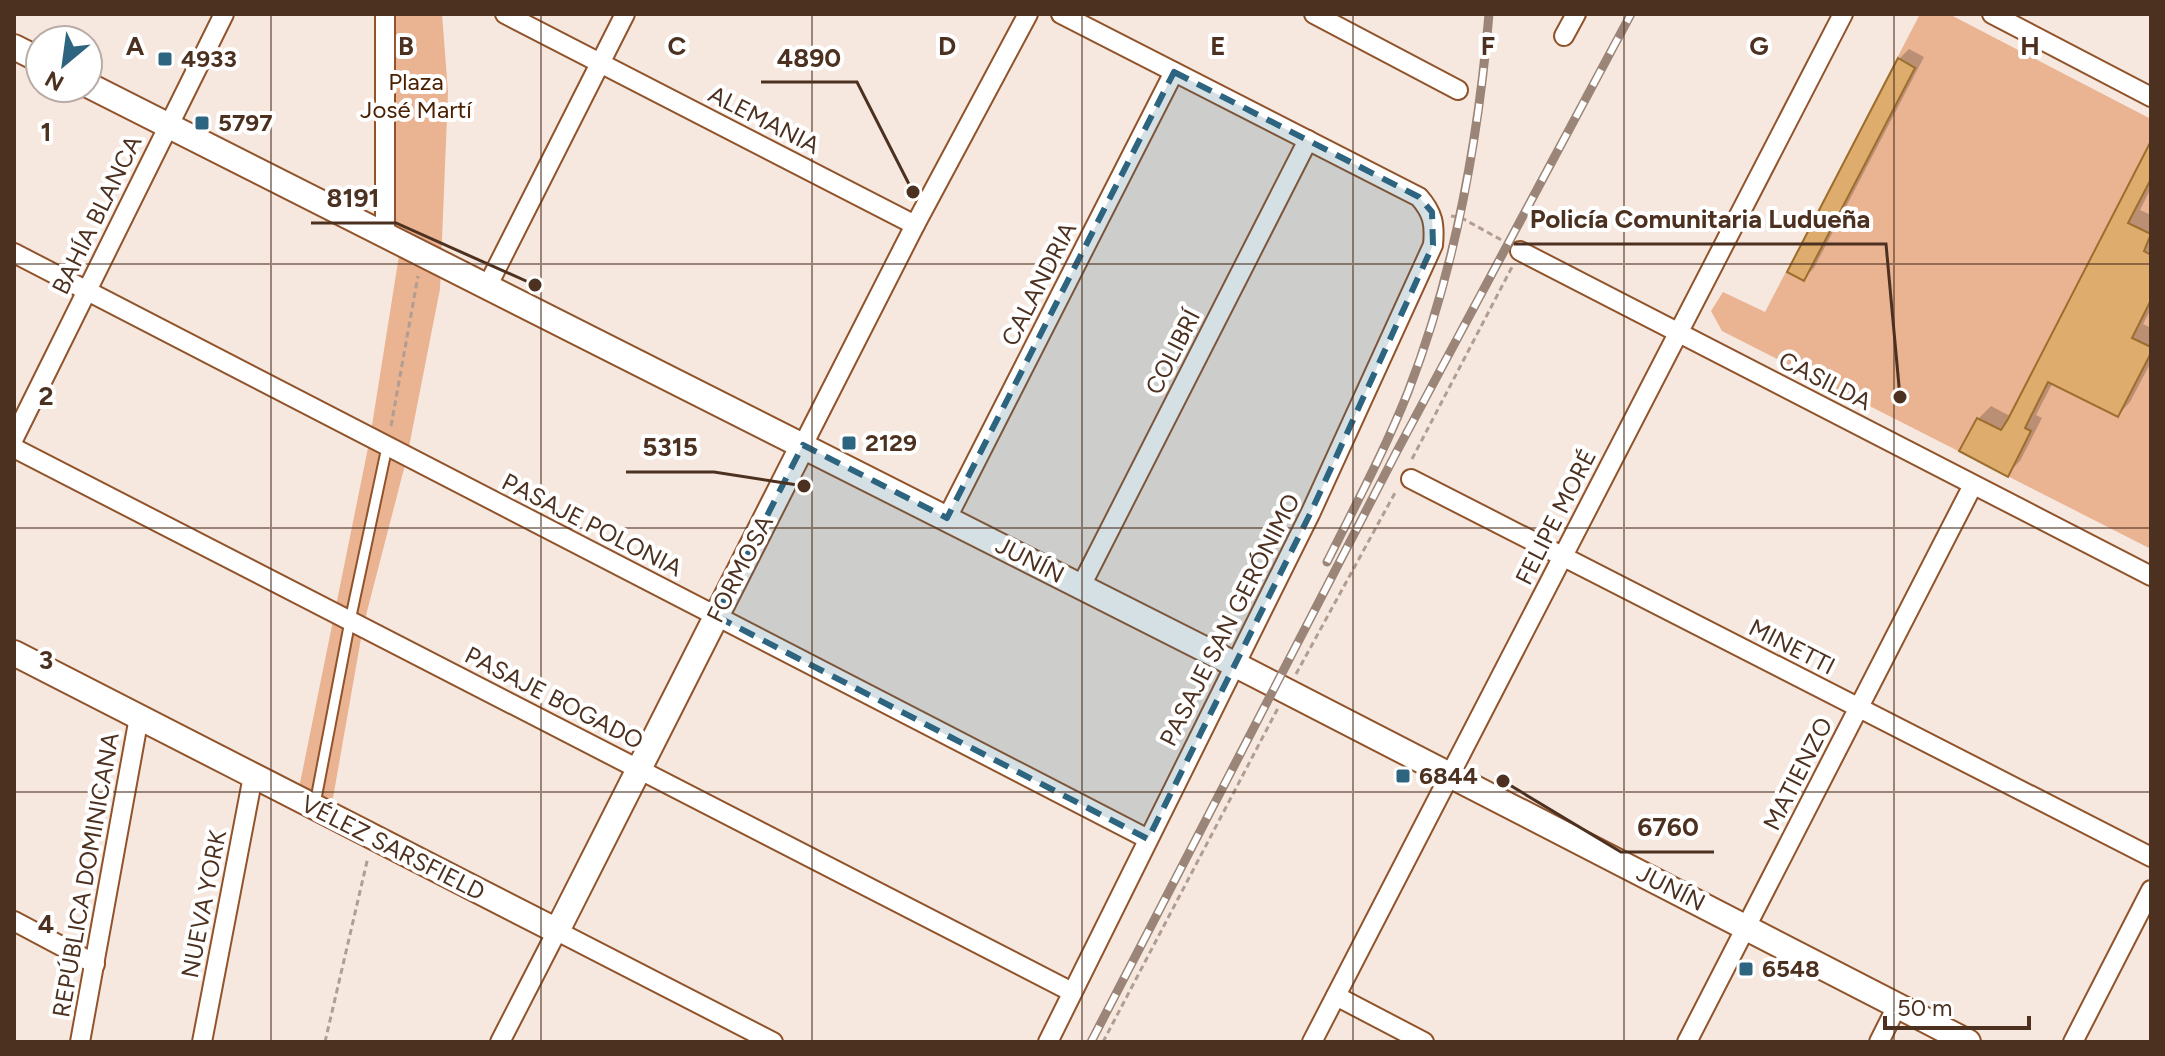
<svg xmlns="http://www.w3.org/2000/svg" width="2165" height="1056" viewBox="0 0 2165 1056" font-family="Figtree,sans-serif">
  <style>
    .green { fill: #eab392 }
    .shadow { fill: #0003 }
    .building { fill: #deac6d; stroke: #9c6e2e; stroke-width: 2 }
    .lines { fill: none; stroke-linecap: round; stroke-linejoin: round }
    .lane-casing { stroke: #91532a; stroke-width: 13 }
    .street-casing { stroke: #91532a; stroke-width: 22 }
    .secondary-casing { stroke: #91532a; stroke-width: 28 }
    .path { stroke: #b19d91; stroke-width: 3; stroke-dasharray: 6 4; stroke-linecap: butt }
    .lane { stroke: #fff; stroke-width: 9 }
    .street { stroke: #fff; stroke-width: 18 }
    .secondary { stroke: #fff; stroke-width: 24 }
    .rail-casing { stroke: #9b8578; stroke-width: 9 }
    .rail { stroke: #fff; stroke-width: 6; stroke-dasharray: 18; stroke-linecap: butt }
    .marked { fill: #2d647f; fill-opacity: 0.2; stroke: #2d647f; stroke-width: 6; stroke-dasharray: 16 10; stroke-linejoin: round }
    .grid { fill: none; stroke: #4d3120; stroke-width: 2; stroke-opacity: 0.55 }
    .poi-dot { fill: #2d647f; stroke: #fff; stroke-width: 3 }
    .labels { text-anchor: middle; stroke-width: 8; stroke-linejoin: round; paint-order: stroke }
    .poi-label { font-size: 24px; font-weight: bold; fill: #4d3120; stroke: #fff; text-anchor: start }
    .park-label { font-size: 24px; fill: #4b2000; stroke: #fff }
    .street-label { font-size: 24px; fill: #4d3120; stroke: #fff }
    .grid-label { font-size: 26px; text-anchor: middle; font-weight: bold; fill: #4d3120; stroke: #fff; stroke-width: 8; stroke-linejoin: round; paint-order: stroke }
    .leader { fill: none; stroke: #4d3120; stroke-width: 3 }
    .callout-dot { fill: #4d3120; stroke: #fff; stroke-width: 3 }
    .callout-label { font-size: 26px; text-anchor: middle; font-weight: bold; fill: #4d3120; stroke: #fff; stroke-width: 8; stroke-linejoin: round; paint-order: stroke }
  </style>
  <rect width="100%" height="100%" fill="#f6e8df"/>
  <g class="green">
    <path d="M385 14H442L448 92 440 289 407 457 363 627 330 815 297 798 370 438 401 243 385 234Z"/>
    <path d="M1920 14H1949L2151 119V549L1722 331 1711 311 1723 292 1765 312Z"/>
  </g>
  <g class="shadow">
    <path d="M1909 49 1924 57 1814 268 1804 278 1899 59Z"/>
    <path d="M2151 147V188L2140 210 2151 215V309L2143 324 2151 328V362L2130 402 2118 415 2053 382 2036 415 2042 418 2020 461 2007 474 1978 419 1991 406 2010 416Z"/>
  </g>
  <g class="building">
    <path d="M1898 58 1915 68 1804 281 1787 272Z"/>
    <path d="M2151 141V179L2128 223 2151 234 2144 251 2151 255V300L2132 338 2151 347V353L2118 417 2048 382 2025 428 2031 431 2008 477 1959 451 1977 418 2001 430 2008 419Z"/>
  </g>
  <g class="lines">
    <defs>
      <path id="lane" d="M315 804 350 621 387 447"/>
      <g id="street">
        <path d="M505 14 915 225"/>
        <path d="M1314 14 1458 90"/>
        <path d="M1992 14 2151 97"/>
        <path d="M1564 36 1576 14"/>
        <path d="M385 234V14"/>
        <path d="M1520 251 2151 576"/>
        <path d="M14 253 1148 839"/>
        <path d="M488 285 625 14"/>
        <path d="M14 438 224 14"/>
        <path d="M803 445 915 225 1028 14"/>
        <path d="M14 448 1072 992"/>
        <path d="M1411 479 2151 857"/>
        <path d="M947 518 1174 72"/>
        <path d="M1081 586 1308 140"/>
        <path d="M14 921 95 964"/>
        <path d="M1336 996 1424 1042"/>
        <path d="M80 1042 139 717"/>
        <path d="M202 1042 253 776"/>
        <path d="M500 1042 557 931 773 1042"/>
        <path d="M1048 1042 1311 512 1433 245C1435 224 1433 213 1419 197L1061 14"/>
        <path d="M1312 1042 1843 14"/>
        <path d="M1687 1042 1973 485"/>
        <path d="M1879 1042 1897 1006"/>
        <path d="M2073 1042 2151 890"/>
      </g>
      <g id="secondary">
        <path d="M14 47 40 60"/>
        <path d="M88 85 1234 664 1968 1042"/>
        <path d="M14 653 557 931 803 445"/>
      </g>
    </defs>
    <use href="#lane" class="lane-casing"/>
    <use href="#street" class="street-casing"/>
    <use href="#secondary" class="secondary-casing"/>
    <g class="path">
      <path d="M1451 216 1460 217 1505 242"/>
      <path d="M391 426 418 276"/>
      <path d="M1412 459 1512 267"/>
      <path d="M1296 674 1396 491"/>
      <path d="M325 1042 368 857"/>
      <path d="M1103 1042 1278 708"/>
    </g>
    <use href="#lane" class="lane"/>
    <use href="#street" class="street"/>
    <use href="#secondary" class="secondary"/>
    <defs>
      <g id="rail">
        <path d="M1327 562C1355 506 1385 450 1408 392 1455 271 1478 143 1489 14"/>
        <path d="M1091 1042 1396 453 1631 14"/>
      </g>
    </defs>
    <use href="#rail" class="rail-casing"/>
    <use href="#rail" class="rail"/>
  </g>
  <path class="marked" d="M1174 72 1419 197 1432 212 1433 245 1311 512 1148 839 716 616 803 445 947 518Z"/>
  <path class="grid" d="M271 14V1042M541 14V1042M812 14V1042M1082 14V1042M1353 14V1042M1624 14V1042M1894 14V1042M14 264H2151M14 528H2151M14 792H2151"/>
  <g class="poi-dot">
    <rect x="157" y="51" width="16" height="16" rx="4"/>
    <rect x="194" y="115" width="16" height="16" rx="4"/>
    <rect x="841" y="435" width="16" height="16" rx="4"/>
    <rect x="1395" y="768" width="16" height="16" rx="4"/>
    <rect x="1738" y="961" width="16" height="16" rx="4"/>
  </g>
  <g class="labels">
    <g class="poi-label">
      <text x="181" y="67">4933</text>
      <text x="218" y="131">5797</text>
      <text x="865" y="451">2129</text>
      <text x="1419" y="784">6844</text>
      <text x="1762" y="977">6548</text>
    </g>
    <g class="park-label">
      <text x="416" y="90">Plaza<tspan x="416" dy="28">José Martí</tspan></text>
    </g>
    <g class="street-label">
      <text transform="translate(764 120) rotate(27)" y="8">ALEMANIA</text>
      <text transform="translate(97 215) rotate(-64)" y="8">BAHÍA BLANCA</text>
      <text transform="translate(1039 284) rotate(-63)" y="8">CALANDRIA</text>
      <text transform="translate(1173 352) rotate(-63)" y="8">COLIBRÍ</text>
      <text transform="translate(1825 381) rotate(27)" y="8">CASILDA</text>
      <text transform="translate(1556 517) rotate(-63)" y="8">FELIPE MORÉ</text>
      <text transform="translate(592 525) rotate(27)" y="8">PASAJE POLONIA</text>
      <text transform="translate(1030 560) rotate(27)" y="8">JUNÍN</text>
      <text transform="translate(740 569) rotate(-63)" y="8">FORMOSA</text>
      <text transform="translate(1230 620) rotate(-63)" y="8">PASAJE SAN GERÓNIMO</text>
      <text transform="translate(1792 647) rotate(27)" y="8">MINETTI</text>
      <text transform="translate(554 698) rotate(27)" y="8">PASAJE BOGADO</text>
      <text transform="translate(1798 774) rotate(-63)" y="8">MATIENZO</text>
      <text transform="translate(393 848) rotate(27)" y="8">VÉLEZ SARSFIELD</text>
      <text transform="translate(86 875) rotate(-80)" y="8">REPÚBLICA DOMINICANA</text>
      <text transform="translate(1671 888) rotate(27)" y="8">JUNÍN</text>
      <text transform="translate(204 904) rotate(-79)" y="8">NUEVA YORK</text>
    </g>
  </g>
  <g class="grid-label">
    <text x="135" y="55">A</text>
    <text x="406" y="55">B</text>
    <text x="677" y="55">C</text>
    <text x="947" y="55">D</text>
    <text x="1218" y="55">E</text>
    <text x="1488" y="55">F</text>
    <text x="1759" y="55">G</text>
    <text x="2030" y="55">H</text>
    <text x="46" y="141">1</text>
    <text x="46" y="405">2</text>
    <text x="46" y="669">3</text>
    <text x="46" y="933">4</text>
  </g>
  <path class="leader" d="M913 192L857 82H761M535 285L396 223H311M1900 397L1886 244H1514M804 486L714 472H626M1503 781L1621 852H1714"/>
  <g class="callout-dot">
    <circle cx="913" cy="192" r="8"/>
    <circle cx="535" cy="285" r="8"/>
    <circle cx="1900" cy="397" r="8"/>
    <circle cx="804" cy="486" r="8"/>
    <circle cx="1503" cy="781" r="8"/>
  </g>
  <g class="callout-label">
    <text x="809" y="67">4890</text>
    <text x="353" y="207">8191</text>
    <text x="1700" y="228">Policía Comunitaria Ludueña</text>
    <text x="670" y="456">5315</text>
    <text x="1668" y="836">6760</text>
  </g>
  <rect width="2165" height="1056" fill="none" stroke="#4d3120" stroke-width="32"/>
  <g transform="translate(64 64) rotate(209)"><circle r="38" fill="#ffffff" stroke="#b8ada6" stroke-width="2"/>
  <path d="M0-6L14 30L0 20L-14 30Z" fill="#2d647f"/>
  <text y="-12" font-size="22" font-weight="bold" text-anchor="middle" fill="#4d3120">N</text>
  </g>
  <path d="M1885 1016v12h144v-12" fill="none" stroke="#4d3120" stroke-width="4"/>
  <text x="1897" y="1016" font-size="24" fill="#4d3120" stroke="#ffffff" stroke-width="6" paint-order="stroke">50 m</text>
</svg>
